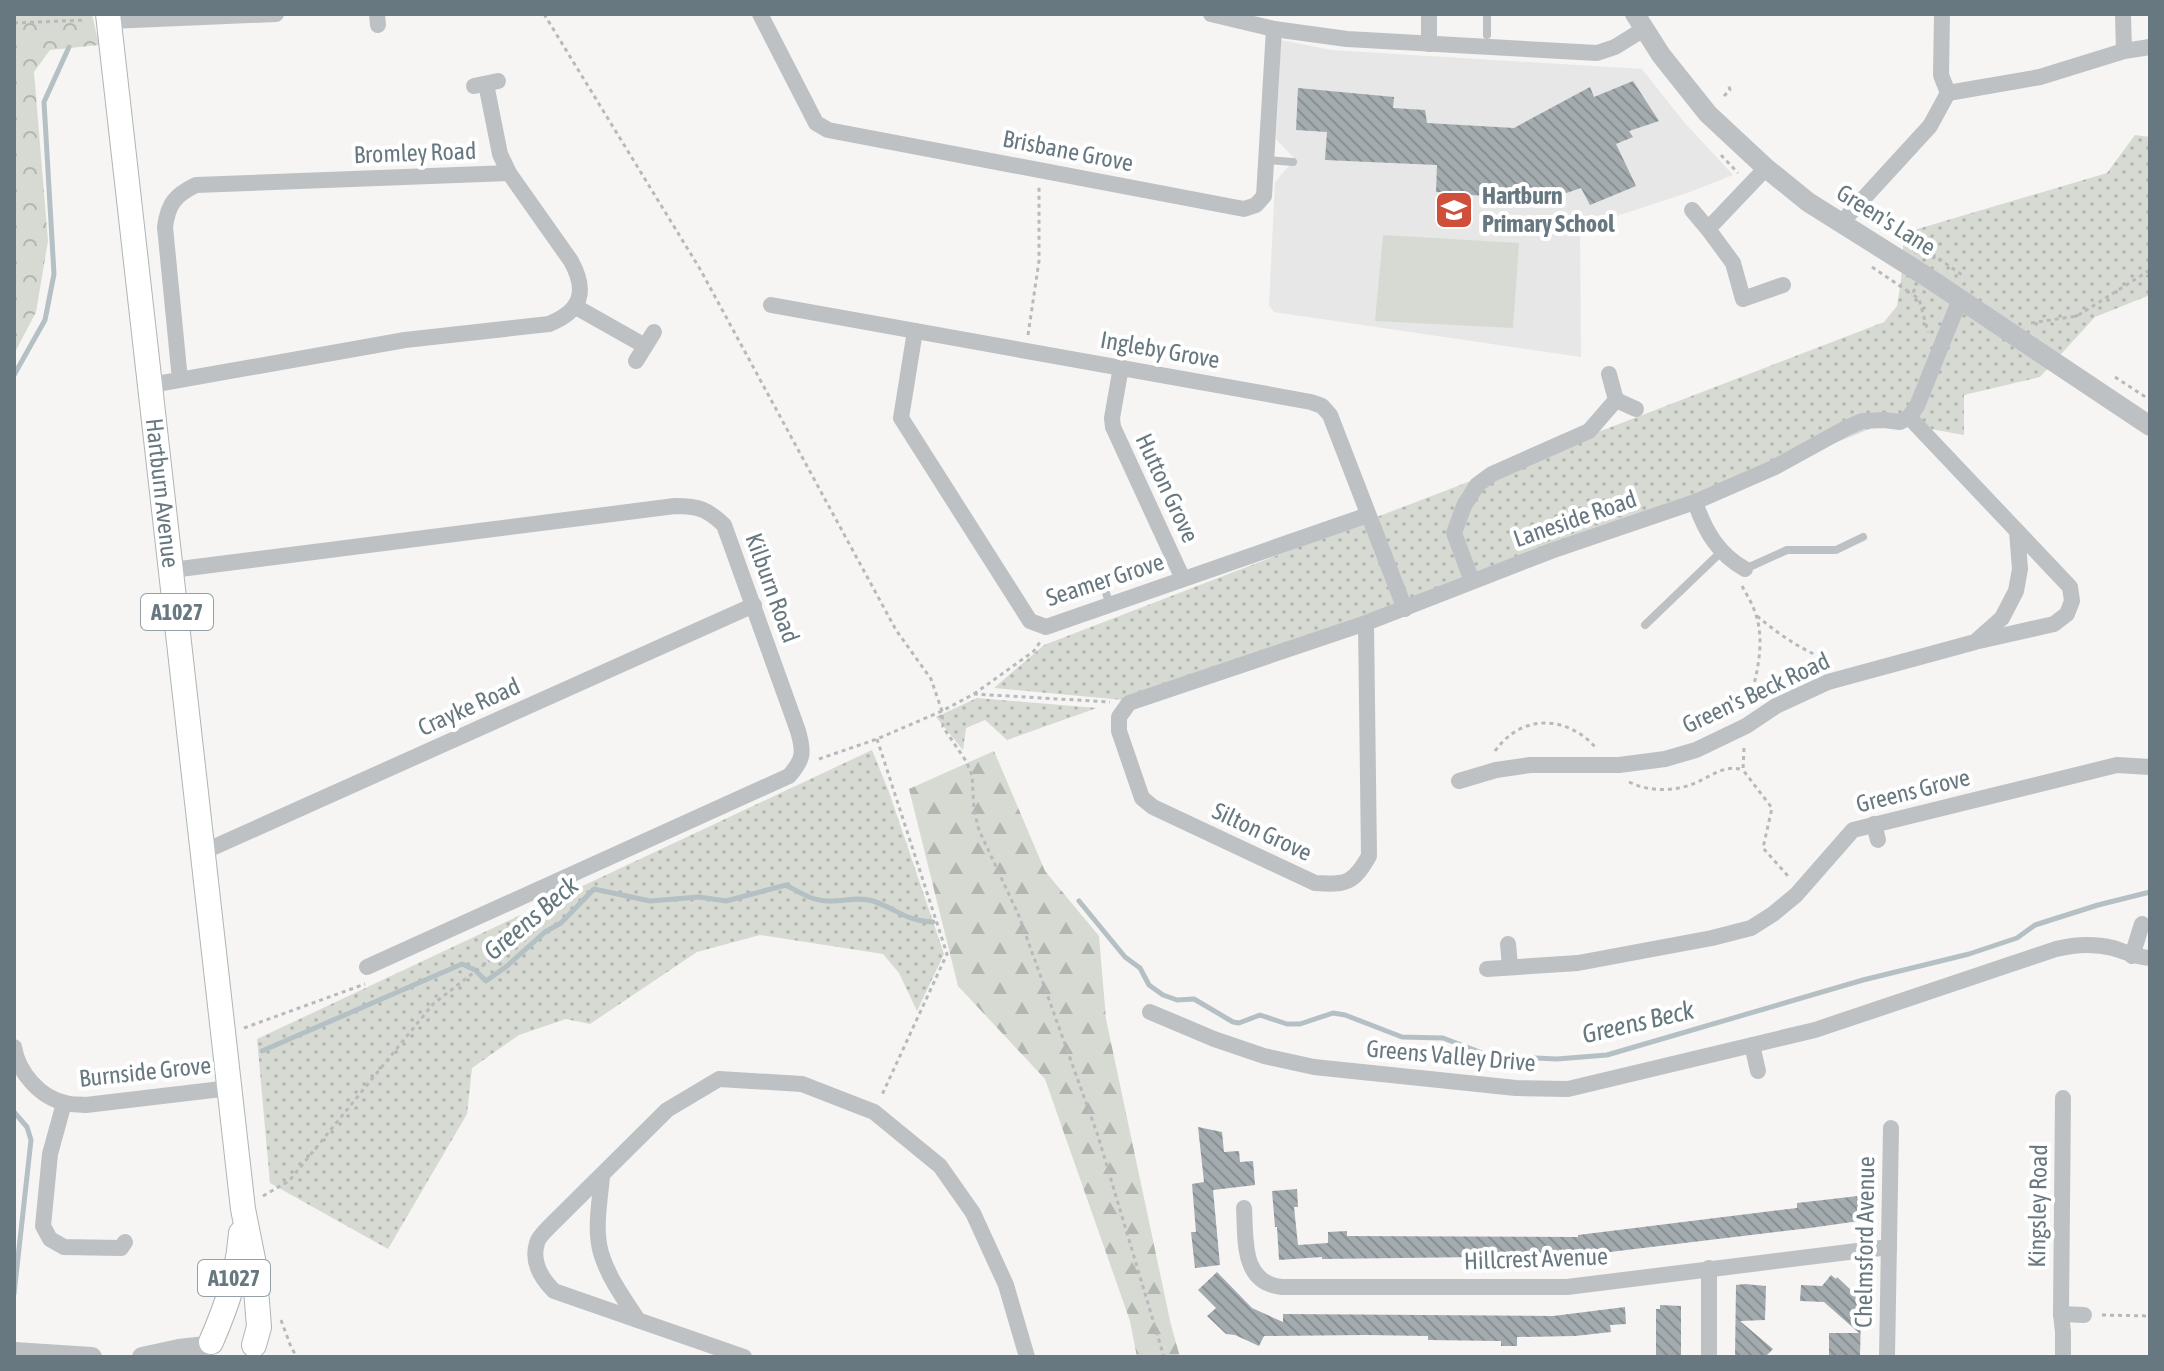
<svg xmlns="http://www.w3.org/2000/svg" width="2164" height="1371" viewBox="0 0 2164 1371" font-family="'Asap Condensed',sans-serif">
  <style>
    .built { fill: #e6e7e6 }
    .grass { fill: url(#grass-dots) }
    .forest { fill: url(#forest-firs) }
    .park { fill: url(#park-crowns) }
    .garden { fill: #d6dad2 }
    .lines { fill: none; stroke-linecap: round; stroke-linejoin: round }
    .stream { stroke: #b4c0c3; stroke-width: 5 }
    .building { fill: url(#building-back-hatch) }
    .primary-casing { stroke: #afb4b6; stroke-width: 26 }
    .path { stroke: #b7babc; stroke-width: 3; stroke-dasharray: 4 4; stroke-linecap: butt }
    .service { stroke: #bdc1c4; stroke-width: 8 }
    .minor { stroke: #bdc1c4; stroke-width: 16 }
    .tertiary { stroke: #bdc1c4; stroke-width: 20 }
    .primary { stroke: #fff; stroke-width: 24 }
    .labels { text-anchor: middle; stroke-width: 8; stroke-linejoin: round; paint-order: stroke }
    .shield { fill: #fff; stroke: #95a0a6; stroke-width: 2 }
    .shield-label { font-size: 22px; font-weight: bold; fill: #687880 }
    .street-label { font-size: 24px; fill: #687880; stroke: #fff }
    .poi-label { font-size: 24px; font-weight: bold; fill: #687880; stroke: #fff; text-anchor: start }
    .water-label { font-size: 26px; font-style: italic; fill: #64787d; stroke: #fff }
  </style>
  <defs>
    <pattern id="grass-dots" width="8" height="8" patternUnits="userSpaceOnUse" patternTransform="scale(2)"><rect width="8" height="8" fill="#d6dad2"/><path d="M2 2h.1M6 6h.1" fill="none" stroke="#b1b6b0" stroke-width="1.8" stroke-linecap="round"/></pattern>
    <pattern id="forest-firs" width="22" height="20" patternUnits="userSpaceOnUse" patternTransform="scale(2)"><rect width="22" height="20" fill="#d6dad2"/><path d="M5 1l3.5 6h-7zM16 11l3.5 6h-7z" fill="#b1b6b0"/></pattern>
    <pattern id="park-crowns" width="20" height="18" patternUnits="userSpaceOnUse" patternTransform="scale(2)"><rect width="20" height="18" fill="#d6dad2"/><path d="M2 6a3 3 0 1 1 6 0M12 15a3 3 0 1 1 6 0" fill="none" stroke="#b1b6b0"/></pattern>
    <pattern id="building-back-hatch" width="6" height="6" patternUnits="userSpaceOnUse" patternTransform="scale(2)"><rect width="6" height="6" fill="#a3abaf"/><path d="M-1 5l2 2M0 0l6 6M5-1l2 2" fill="none" stroke="#899094"/></pattern>
  </defs>
  <rect width="100%" height="100%" fill="#f6f5f3"/>
  <path class="built" d="M1281 40 1331 50 1642 69 1684 122 1733 175 1690 192 1580 228 1581 357 1274 312 1269 305 1275 182 1295 159 1276 139Z"/>
  <g class="grass">
    <path d="M2135 135 2150 137V295L2095 317 2040 377 1964 395V435L1880 420 1879 425 1691 502 1123 700 994 688 1044 645 1884 322 1897 306 1901 281 1904 233 2107 173Z"/>
    <path d="M977 698 1097 708 1007 740 985 720 966 728 963 750 936 717Z"/>
    <path d="M872 750 889 792 944 954 917 1011 899 973 883 954 760 935 697 952 590 1024 566 1019 519 1035 472 1068 467 1114 388 1249 270 1183 257 1039Z"/>
  </g>
  <path class="forest" d="M994 751 1045 871 1099 936 1106 1019 1171 1325 1180 1357H1137L1130 1321 1045 1079 958 986 909 789Z"/>
  <path class="park" d="M14 14H92L99 45 50 50 34 72 48 241 36 312 14 354Z"/>
  <path class="garden" d="M1383 235 1519 243 1513 328 1375 321Z"/>
  <g class="lines">
    <g class="stream">
      <path d="M14 375 45 320 54 274 44 102 69 47"/>
      <path d="M1079 901 1125 957 1140 968 1149 985 1163 995 1177 1000 1194 999 1233 1022 1239 1023 1260 1015 1287 1024H1300L1333 1013 1345 1015 1402 1037 1443 1038 1490 1056 1557 1059 1607 1055 1863 980 1969 954 2017 938 2035 925 2098 905 2150 892"/>
      <path d="M262 1051 462 964 475 970 486 981 507 966 545 932 561 923 594 889 650 901 699 897 726 901 786 885C799 892 812 901 828 901 843 902 857 896 873 901 897 909 905 921 933 922"/>
      <path d="M14 1112 27 1127 31 1140 14 1294"/>
    </g>
  </g>
  <g class="building">
    <path d="M1633 81 1659 121 1629 131 1633 137 1616 144 1636 186 1590 205 1581 188 1543 201 1436 192 1437 165 1325 160 1327 132 1296 130 1298 88 1394 97 1393 108 1425 110 1427 123 1514 128 1590 87 1594 97Z"/>
    <path d="M1198 1127 1222 1132 1224 1152 1239 1151 1240 1162 1253 1161 1255 1185 1213 1190 1220 1265 1195 1268 1191 1232H1196L1192 1184 1204 1182Z"/>
    <path d="M1297 1189 1298 1207H1294L1298 1245 1328 1243V1232L1347 1231V1236L1578 1237V1235L1797 1208V1203L1858 1196 1861 1217 1859 1218V1221L1810 1228 1560 1258H1480V1257L1322 1259V1257L1279 1260 1277 1227H1275L1272 1191Z"/>
    <path d="M1217 1272 1252 1308 1283 1322V1314L1553 1316 1625 1307 1626 1324 1610 1325 1611 1332 1575 1336 1517 1337V1346H1501V1341L1428 1340V1336L1366 1335 1264 1336 1259 1346 1235 1335 1226 1334 1207 1316 1216 1308 1198 1290Z"/>
    <path d="M1831 1275 1836 1279 1837 1277 1864 1302 1857 1309 1861 1312 1860 1357H1829V1333H1859L1824 1302 1800 1301 1801 1285 1822 1286Z"/>
    <path d="M1745 1284 1766 1286 1765 1320 1740 1321 1773 1349 1765 1357H1735L1736 1285Z"/>
    <path d="M1660 1305 1681 1306V1357H1656V1309H1660Z"/>
  </g>
  <g class="lines">
    <defs>
      <g id="primary">
        <path id="s1" d="M108 14 243 1209 254 1264 259 1327 254 1345"/>
        <path d="M211 1342C227 1305 238 1274 241 1233"/>
      </g>
    </defs>
    <use href="#primary" class="primary-casing"/>
    <g class="path">
      <path d="M544 14 700 269 896 630 931 679 942 711 943 727 966 761 972 775 974 810 979 830 1019 916 1098 1136 1164 1357"/>
      <path d="M14 23 86 20"/>
      <path d="M1724 96 1730 90 1728 83"/>
      <path d="M1721 155 1738 173"/>
      <path d="M1933 259 1935 256 1965 277"/>
      <path d="M1872 267 1912 294"/>
      <path d="M1915 289 1912 294 1919 299 1928 332"/>
      <path d="M2031 323 2077 316 2150 270"/>
      <path d="M1028 335 1039 261V187"/>
      <path d="M2115 377 2150 400"/>
      <path d="M1742 586C1747 595 1753 605 1756 615 1765 642 1757 676 1749 702"/>
      <path d="M1757 616C1782 637 1801 649 1831 662"/>
      <path d="M974 694 1034 651 1040 642"/>
      <path d="M877 739 947 954 881 1097"/>
      <path d="M1744 748 1743 770 1772 808 1763 848 1788 876"/>
      <path d="M1495 751C1522 713 1568 715 1597 749"/>
      <path d="M819 759 877 739 942 711 974 694 1110 702"/>
      <path d="M1629 782C1648 791 1670 792 1690 785 1708 779 1724 763 1743 770"/>
      <path d="M244 1028 365 984"/>
      <path d="M263 1196 289 1181 433 1004 494 957 539 909"/>
      <path d="M2102 1315 2150 1316"/>
      <path d="M281 1320 291 1347 297 1357"/>
    </g>
    <g class="service">
      <path d="M1487 14V35"/>
      <path d="M1267 160 1293 162"/>
      <path d="M1745 569 1787 550H1836L1863 537"/>
      <path d="M1103 584 1110 605"/>
      <path d="M1645 625 1721 552"/>
    </g>
    <g class="minor">
      <path d="M377 14 378 25"/>
      <path d="M760 14 816 123 828 130 1244 209 1256 205 1264 196 1274 29"/>
      <path d="M1211 14 1274 29 1347 39 1597 53 1615 47 1644 29"/>
      <path d="M1429 14V44"/>
      <path d="M1942 14 1941 75 1948 93"/>
      <path d="M2123 14 2124 51"/>
      <path d="M110 21 276 14"/>
      <path d="M486 84 500 154 509 173"/>
      <path d="M474 86 498 81"/>
      <path d="M1766 168 1708 229 1733 263 1743 299 1783 285"/>
      <path d="M1692 210 1708 229"/>
      <path d="M1842 222 1930 126 1948 93 2040 77 2124 51 2150 47"/>
      <path d="M771 305 1311 402 1322 406 1330 415 1405 609"/>
      <path d="M576 307 645 346"/>
      <path d="M915 331 901 418 1030 621 1046 627 1368 515"/>
      <path d="M636 361 654 332"/>
      <path d="M1121 367 1112 418 1113 427 1183 579"/>
      <path d="M151 385 405 340 549 324C581 311 588 292 571 261L509 173 196 185C175 195 168 204 165 227L180 380"/>
      <path d="M1616 400 1636 409"/>
      <path d="M1695 502C1705 531 1718 554 1745 569"/>
      <path d="M172 570 675 506C699 506 707 509 724 525L798 731C804 752 804 759 789 776L367 967"/>
      <path d="M1472 581 1454 533 1464 506 1477 485 1492 474 1589 431 1616 400 1609 374"/>
      <path d="M1366 623 1369 856C1353 884 1346 885 1315 883L1153 807 1142 798 1119 731V717L1129 703 1366 623 1551 551 1695 502 1773 468 1846 428 1862 421 1884 420 1900 422 1909 417 1917 406 1960 299"/>
      <path d="M1979 641 2054 624 2067 614 2072 601 2070 587 2017 531"/>
      <path d="M1459 781 1496 770 1530 765H1619L1665 759 1696 750 1746 726 1776 706 1828 682 1975 642 2002 618 2016 591 2020 569 2017 531 1909 417"/>
      <path d="M1874 824 1878 840"/>
      <path d="M203 852 754 605"/>
      <path d="M1508 944 1510 966"/>
      <path d="M2132 956 2142 924"/>
      <path d="M1487 969 1578 963 1712 938 1751 928 1773 914 1796 895 1853 830 2117 765 2150 767"/>
      <path d="M1150 1012 1214 1039 1264 1056 1314 1067 1516 1088 1568 1089 1815 1030 2056 949C2076 944 2093 943 2113 948 2126 952 2136 957 2150 958"/>
      <path d="M1752 1045 1758 1071"/>
      <path d="M14 1047C18 1072 40 1098 66 1103 72 1105 79 1104 86 1105L230 1088"/>
      <path d="M64 1103 50 1154 43 1226 50 1239 64 1247 121 1248 125 1242"/>
      <path d="M602 1176C600 1201 594 1229 601 1253 608 1277 624 1299 638 1320"/>
      <path d="M1244 1208C1246 1240 1241 1283 1282 1287H1567L1889 1247"/>
      <path d="M2061 1314 2084 1315"/>
      <path d="M744 1357 554 1291C542 1279 531 1262 537 1243 538 1238 545 1231 549 1227L667 1110 719 1079 802 1084 874 1112 940 1166 973 1213 1006 1285 1027 1357"/>
      <path d="M1709 1357V1268"/>
      <path d="M1887 1357 1891 1128"/>
      <path d="M2063 1357V1332L2061 1314 2063 1098"/>
    </g>
    <g class="tertiary">
      <path d="M1635 14 1661 55 1708 114 1766 168 1808 202 1924 275 2150 426"/>
      <path d="M14 1352 92 1357"/>
      <path d="M142 1357 179 1349 206 1346"/>
    </g>
    <use href="#primary" class="primary"/>
  </g>
  <defs>
    <symbol id="school-square" viewBox="-11 -11 22 22"><rect x="-9" y="-9" width="18" height="18" rx="4" fill="#cf4f3a" stroke="#fff"/><path d="M0-5L7-2L0 1L-7-2ZM-4 1L0 2.5L4 1V4Q0 6-4 4Z" fill="#fff"/></symbol>
  </defs>
  <g fill-rule="evenodd">
    <use href="#school-square" x="1432" y="188" width="44" height="44"/>
  </g>
  <g class="labels">
    <g class="shield">
      <rect x="141" y="594" width="72" height="36" rx="6"/>
      <rect x="198" y="1260" width="72" height="36" rx="6"/>
    </g>
    <g class="shield-label">
      <text x="177" y="620">A1027</text>
      <text x="234" y="1286">A1027</text>
    </g>
    <g class="street-label">
      <text transform="translate(1068 151) rotate(11)" y="8">Brisbane Grove</text>
      <text transform="translate(415 153) rotate(-2)" y="8">Bromley Road</text>
      <text transform="translate(1886 220) rotate(32)" y="8">Green's Lane</text>
      <text transform="translate(1160 350) rotate(10)" y="8">Ingleby Grove</text>
      <text transform="translate(1167 488) rotate(65)" y="8">Hutton Grove</text>
      <text dy="8" stroke="none"><textPath href="#s1" startOffset="482">Hartburn Avenue</textPath></text>
      <text transform="translate(1575 519) rotate(-19)" y="8">Laneside Road</text>
      <text transform="translate(1105 580) rotate(-18)" y="8">Seamer Grove</text>
      <text transform="translate(772 588) rotate(70)" y="8">Kilburn Road</text>
      <text transform="translate(1756 693) rotate(-25)" y="8">Green's Beck Road</text>
      <text transform="translate(469 707) rotate(-24)" y="8">Crayke Road</text>
      <text transform="translate(1913 791) rotate(-14)" y="8">Greens Grove</text>
      <text transform="translate(1262 832) rotate(25)" y="8">Silton Grove</text>
      <text transform="translate(1451 1056) rotate(5)" y="8">Greens Valley Drive</text>
      <text transform="translate(145 1072) rotate(-6)" y="8">Burnside Grove</text>
      <text transform="translate(2038 1206) rotate(-89)" y="8">Kingsley Road</text>
      <text transform="translate(1865 1242) rotate(-89)" y="8">Chelmsford Avenue</text>
      <text transform="translate(1536 1259) rotate(-2)" y="8">Hillcrest Avenue</text>
    </g>
    <g class="poi-label">
      <text x="1482" y="204">Hartburn<tspan x="1482" dy="28">Primary School</tspan></text>
    </g>
    <g class="water-label">
      <text transform="translate(531 918) rotate(-40)" y="9">Greens Beck</text>
      <text transform="translate(1638 1022) rotate(-13)" y="9">Greens Beck</text>
    </g>
  </g>
  <rect width="2164" height="1371" fill="none" stroke="#687880" stroke-width="32"/>
</svg>
